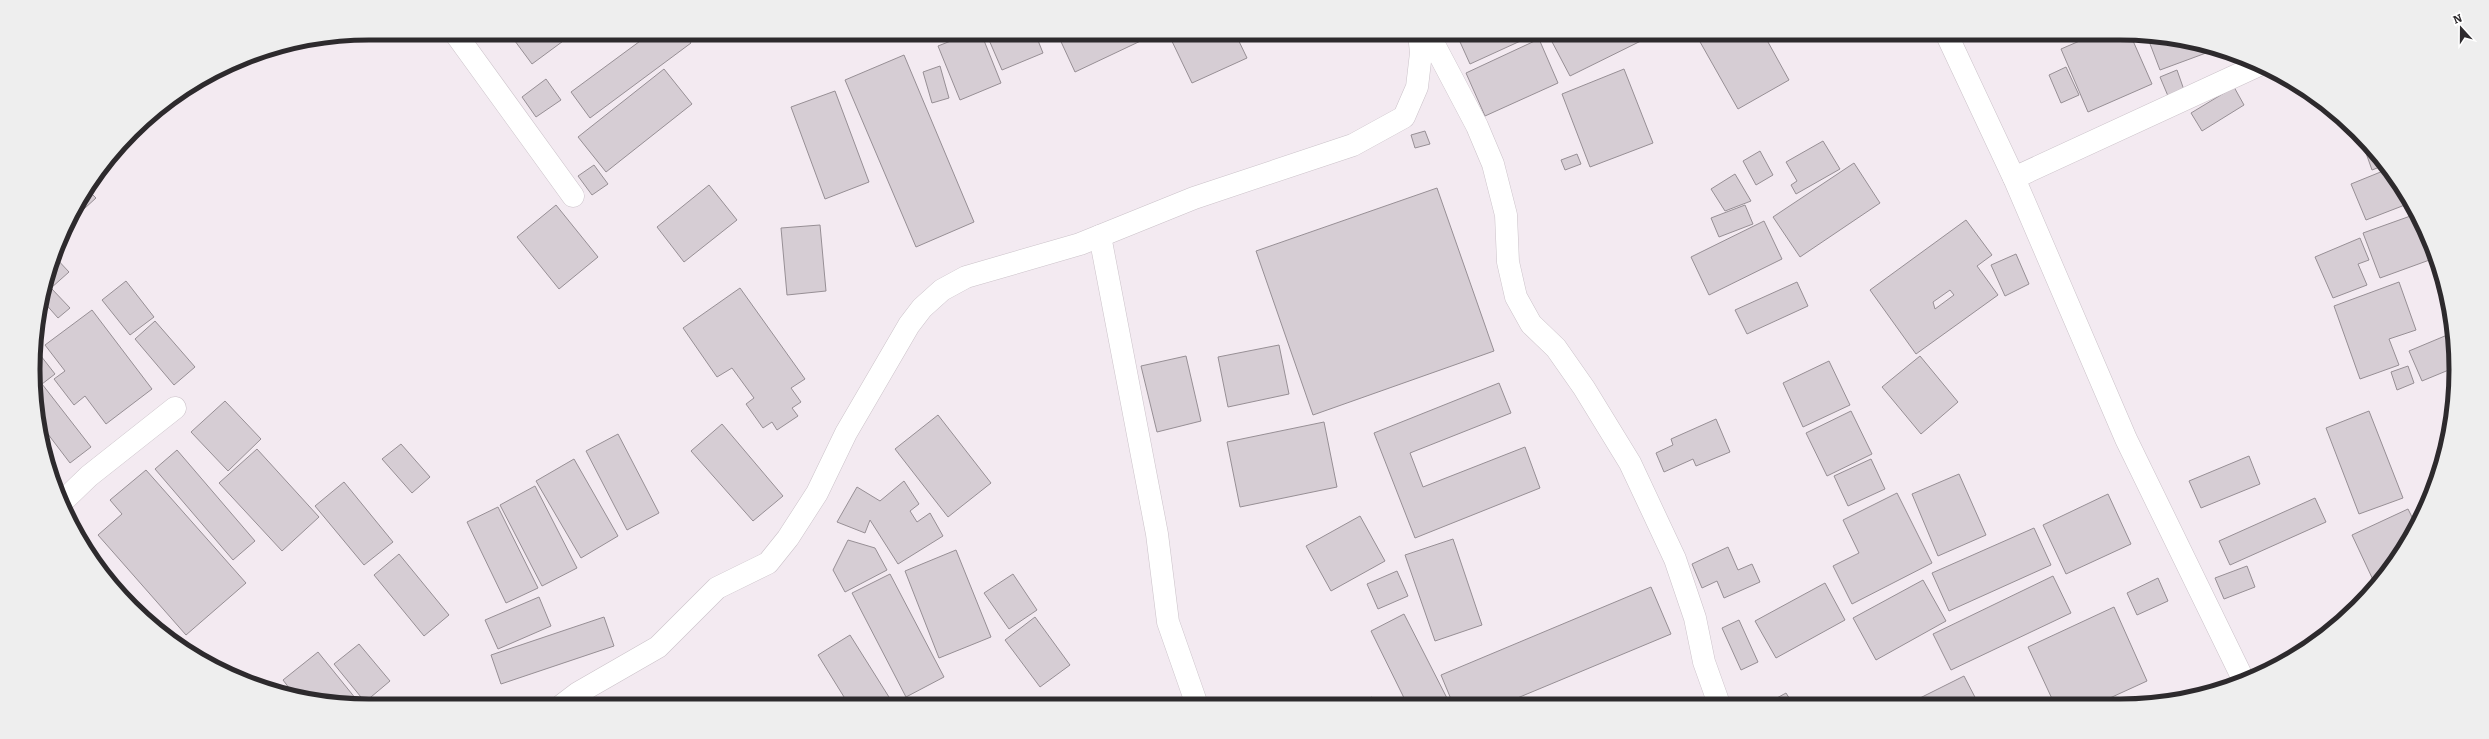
<svg xmlns="http://www.w3.org/2000/svg" width="2489" height="739" viewBox="0 0 2489 739" font-family="Bitter,serif">
  <style>
    .building { fill: #d6cdd4; stroke: #978f95; fill-rule: evenodd }
    .lines { fill: none; stroke-linecap: round; stroke-linejoin: round }
    .minor-casing { stroke: #cbc2c9; stroke-width: 23 }
    .minor { stroke: #fff; stroke-width: 22 }
    .rim { fill: none; stroke: #2d2a2d; stroke-width: 5 }
  </style>
  <rect width="100%" height="100%" fill="#f3eaf1"/>
  <g class="building">
    <path d="M509 33H574L532 64Z"/>
    <path d="M651 33H684L691 43 590 118 571 92Z"/>
    <path d="M971 33H981L1001 83 960 100 938 46Z"/>
    <path d="M986 33H1035L1043 53 1002 70Z"/>
    <path d="M1057 33H1147L1149 37 1075 72Z"/>
    <path d="M1168 33H1235L1247 58 1192 83Z"/>
    <path d="M1456 33H1538L1470 64Z"/>
    <path d="M1560 33H1657L1570 76 1550 38Z"/>
    <path d="M1695 33H1763L1789 80 1738 109Z"/>
    <path d="M2098 33 2130 34 2152 84 2088 112 2061 49Z"/>
    <path d="M2147 36 2185 39 2203 45 2206 53 2160 70Z"/>
    <path d="M1539 39 1558 83 1485 116 1466 73Z"/>
    <path d="M904 55 974 222 916 247 845 80Z"/>
    <path d="M940 66 949 98 932 103 923 72Z"/>
    <path d="M2066 67 2079 95 2061 103 2049 75Z"/>
    <path d="M664 69 692 104 606 172 578 137Z"/>
    <path d="M1624 69 1653 143 1590 167 1562 94Z"/>
    <path d="M2177 70 2184 90 2168 96 2160 77Z"/>
    <path d="M546 79 561 100 536 117 522 97Z"/>
    <path d="M2234 87 2244 105 2202 131 2191 113Z"/>
    <path d="M835 91 869 182 825 199 791 107Z"/>
    <path d="M1425 131 1430 144 1415 148 1411 135Z"/>
    <path d="M2359 133 2385 165 2372 170Z"/>
    <path d="M1823 141 1840 169 1796 194 1791 185 1797 181 1786 162Z"/>
    <path d="M1760 151 1773 175 1756 185 1743 161Z"/>
    <path d="M1577 154 1581 164 1565 170 1561 160Z"/>
    <path d="M1854 163 1880 203 1800 257 1773 217Z"/>
    <path d="M594 165 608 184 592 195 578 176Z"/>
    <path d="M2388 169 2399 182 2410 203 2366 220 2351 184Z"/>
    <path d="M1735 174 1751 201 1725 211 1711 189Z"/>
    <path d="M709 185 737 220 684 262 657 227Z"/>
    <path d="M1437 188 1494 351 1313 415 1256 251Z"/>
    <path d="M87 189 96 198 74 218 72 214Z"/>
    <path d="M556 205 598 257 559 289 517 237Z"/>
    <path d="M1745 205 1753 224 1719 237 1711 218Z"/>
    <path d="M2416 214 2430 241 2435 258 2380 278 2363 233Z"/>
    <path d="M1966 220 1992 255 1977 266 1998 295 1916 354 1870 290ZM1950 290 1954 295 1935 309 1933 302Z"/>
    <path d="M1764 221 1782 259 1709 295 1691 257Z"/>
    <path d="M820 225 826 291 787 295 781 228Z"/>
    <path d="M2360 238 2369 260 2358 264 2367 285 2333 298 2315 257Z"/>
    <path d="M2016 254 2029 284 2005 296 1991 265Z"/>
    <path d="M54 256 69 272 51 288 70 308 58 318 43 301 41 303 45 282Z"/>
    <path d="M126 281 154 317 130 335 102 300Z"/>
    <path d="M1797 282 1808 306 1747 334 1735 310Z"/>
    <path d="M2399 282 2416 330 2389 339 2399 365 2360 379 2334 306Z"/>
    <path d="M740 288 805 379 791 388 801 402 792 408 798 416 777 430 772 422 763 428 746 404 754 398 732 368 717 377 683 328Z"/>
    <path d="M92 310 152 389 106 424 85 396 74 405 54 379 65 371 45 345Z"/>
    <path d="M155 321 195 367 174 385 135 339Z"/>
    <path d="M2452 333 2456 367 2422 381 2409 351Z"/>
    <path d="M1279 345 1289 394 1228 407 1218 357Z"/>
    <path d="M34 347 55 374 42 384 91 447 70 463 41 425Z"/>
    <path d="M1186 356 1201 421 1157 432 1141 366Z"/>
    <path d="M1920 356 1958 402 1921 434 1882 387Z"/>
    <path d="M1829 361 1850 405 1803 427 1783 383Z"/>
    <path d="M2408 366 2414 383 2397 390 2391 372Z"/>
    <path d="M1499 383 1511 413 1410 453 1423 487 1525 447 1540 488 1415 538 1374 433Z"/>
    <path d="M225 401 261 439 228 471 191 432Z"/>
    <path d="M1851 411 1872 454 1827 476 1806 433Z"/>
    <path d="M2369 411 2403 498 2359 514 2326 428Z"/>
    <path d="M938 415 991 483 948 517 895 449Z"/>
    <path d="M1716 419 1730 452 1696 466 1693 459 1664 472 1656 453 1673 445 1671 439Z"/>
    <path d="M1324 422 1337 487 1240 507 1227 442Z"/>
    <path d="M722 424 783 496 753 521 691 451Z"/>
    <path d="M618 434 659 513 627 530 586 451Z"/>
    <path d="M401 444 430 477 412 493 382 459Z"/>
    <path d="M257 449 319 517 282 551 219 483Z"/>
    <path d="M177 450 255 541 233 560 155 469Z"/>
    <path d="M2249 456 2260 484 2201 508 2189 481Z"/>
    <path d="M574 459 618 536 581 558 536 481Z"/>
    <path d="M1871 459 1885 489 1848 506 1834 476Z"/>
    <path d="M146 470 246 583 186 635 98 535 122 514 110 500Z"/>
    <path d="M1959 474 1986 535 1938 556 1912 494Z"/>
    <path d="M904 481 919 504 910 511 917 522 930 513 943 536 898 564 870 520 865 533 837 522 857 487 880 501Z"/>
    <path d="M344 482 393 542 364 565 315 506Z"/>
    <path d="M535 486 577 568 542 586 500 505Z"/>
    <path d="M1897 493 1932 563 1852 604 1833 566 1859 553 1843 520Z"/>
    <path d="M2108 494 2131 544 2066 574 2043 525Z"/>
    <path d="M2315 498 2326 522 2230 565 2219 541Z"/>
    <path d="M498 507 538 588 506 603 467 522Z"/>
    <path d="M2408 509 2416 525 2411 538 2375 584 2352 535Z"/>
    <path d="M1360 516 1385 561 1331 591 1306 546Z"/>
    <path d="M2034 528 2051 565 1949 611 1932 573Z"/>
    <path d="M1453 539 1482 625 1435 641 1405 555Z"/>
    <path d="M848 540 875 548 887 570 845 592 833 570Z"/>
    <path d="M1728 547 1738 570 1752 564 1760 582 1724 598 1717 581 1702 588 1692 564Z"/>
    <path d="M956 550 991 637 939 658 905 571Z"/>
    <path d="M399 554 449 615 424 636 374 575Z"/>
    <path d="M2247 566 2255 587 2224 599 2215 578Z"/>
    <path d="M1397 571 1408 596 1378 609 1367 584Z"/>
    <path d="M890 574 944 677 906 697 852 593Z"/>
    <path d="M1013 574 1037 610 1009 629 984 593Z"/>
    <path d="M2053 576 2071 613 1951 670 1933 634Z"/>
    <path d="M2158 578 2168 601 2137 615 2127 593Z"/>
    <path d="M1923 580 1946 621 1876 660 1853 618Z"/>
    <path d="M1825 583 1845 620 1776 658 1755 621Z"/>
    <path d="M1651 587 1671 634 1503 704H1453L1441 675Z"/>
    <path d="M539 597 551 626 498 649 485 620Z"/>
    <path d="M2114 607 2147 681 2099 703H2054L2028 647Z"/>
    <path d="M1404 614 1450 704H1407L1371 631Z"/>
    <path d="M604 617 614 646 501 684 491 655Z"/>
    <path d="M1035 617 1070 665 1040 687 1005 640Z"/>
    <path d="M1739 620 1758 662 1741 670 1722 628Z"/>
    <path d="M850 635 894 705H849L818 655Z"/>
    <path d="M359 644 390 681 365 702 334 664Z"/>
    <path d="M318 652 356 699 350 704 304 700 296 697 283 680Z"/>
    <path d="M1964 676 1978 703 1908 704Z"/>
    <path d="M1786 693 1793 704H1766Z"/>
    <path d="M1372 697 1376 704H1359Z"/>
  </g>
  <g class="lines">
    <defs>
      <g id="minor">
        <path d="M455 33 573 196"/>
        <path d="M1428 33 1477 126 1493 164 1506 215 1508 262 1516 297 1531 324 1556 348 1584 388 1630 463 1675 559 1695 618 1704 662 1719 704"/>
        <path d="M1946 33 2014 178 2126 439 2243 679"/>
        <path d="M2014 178 2259 65"/>
        <path d="M1100 236 1157 534 1168 622 1197 705"/>
        <path d="M62 502 89 476 175 408"/>
        <path d="M561 706 578 693 658 647 717 588 768 563 788 538 817 493 846 433 909 325 922 308 942 290 966 277 1080 244 1194 198 1353 145 1404 117 1417 87 1421 53 1419 33"/>
      </g>
    </defs>
    <use href="#minor" class="minor-casing"/>
    <use href="#minor" class="minor"/>
  </g>
  <path d="M0 0H2489V739H0ZM369 40H2120A329 329 0 0 1 2449 369V370A329 329 0 0 1 2120 699H369A329 329 0 0 1 40 370V369A329 329 0 0 1 369 40Z" fill="#eee" fill-rule="evenodd"/>
  <path class="rim" d="M369 40H2120A329 329 0 0 1 2449 369V370A329 329 0 0 1 2120 699H369A329 329 0 0 1 40 370V369A329 329 0 0 1 369 40Z"/>
  <g transform="translate(2461 28) rotate(339)" stroke="#ffffff" stroke-width="3" paint-order="stroke">
  <path d="M0-3L7 15L0 10L-7 15Z" fill="#2d2a2d"/>
  <text y="-6" font-size="11" font-weight="bold" text-anchor="middle" fill="#2d2a2d">N</text>
  </g>
</svg>
